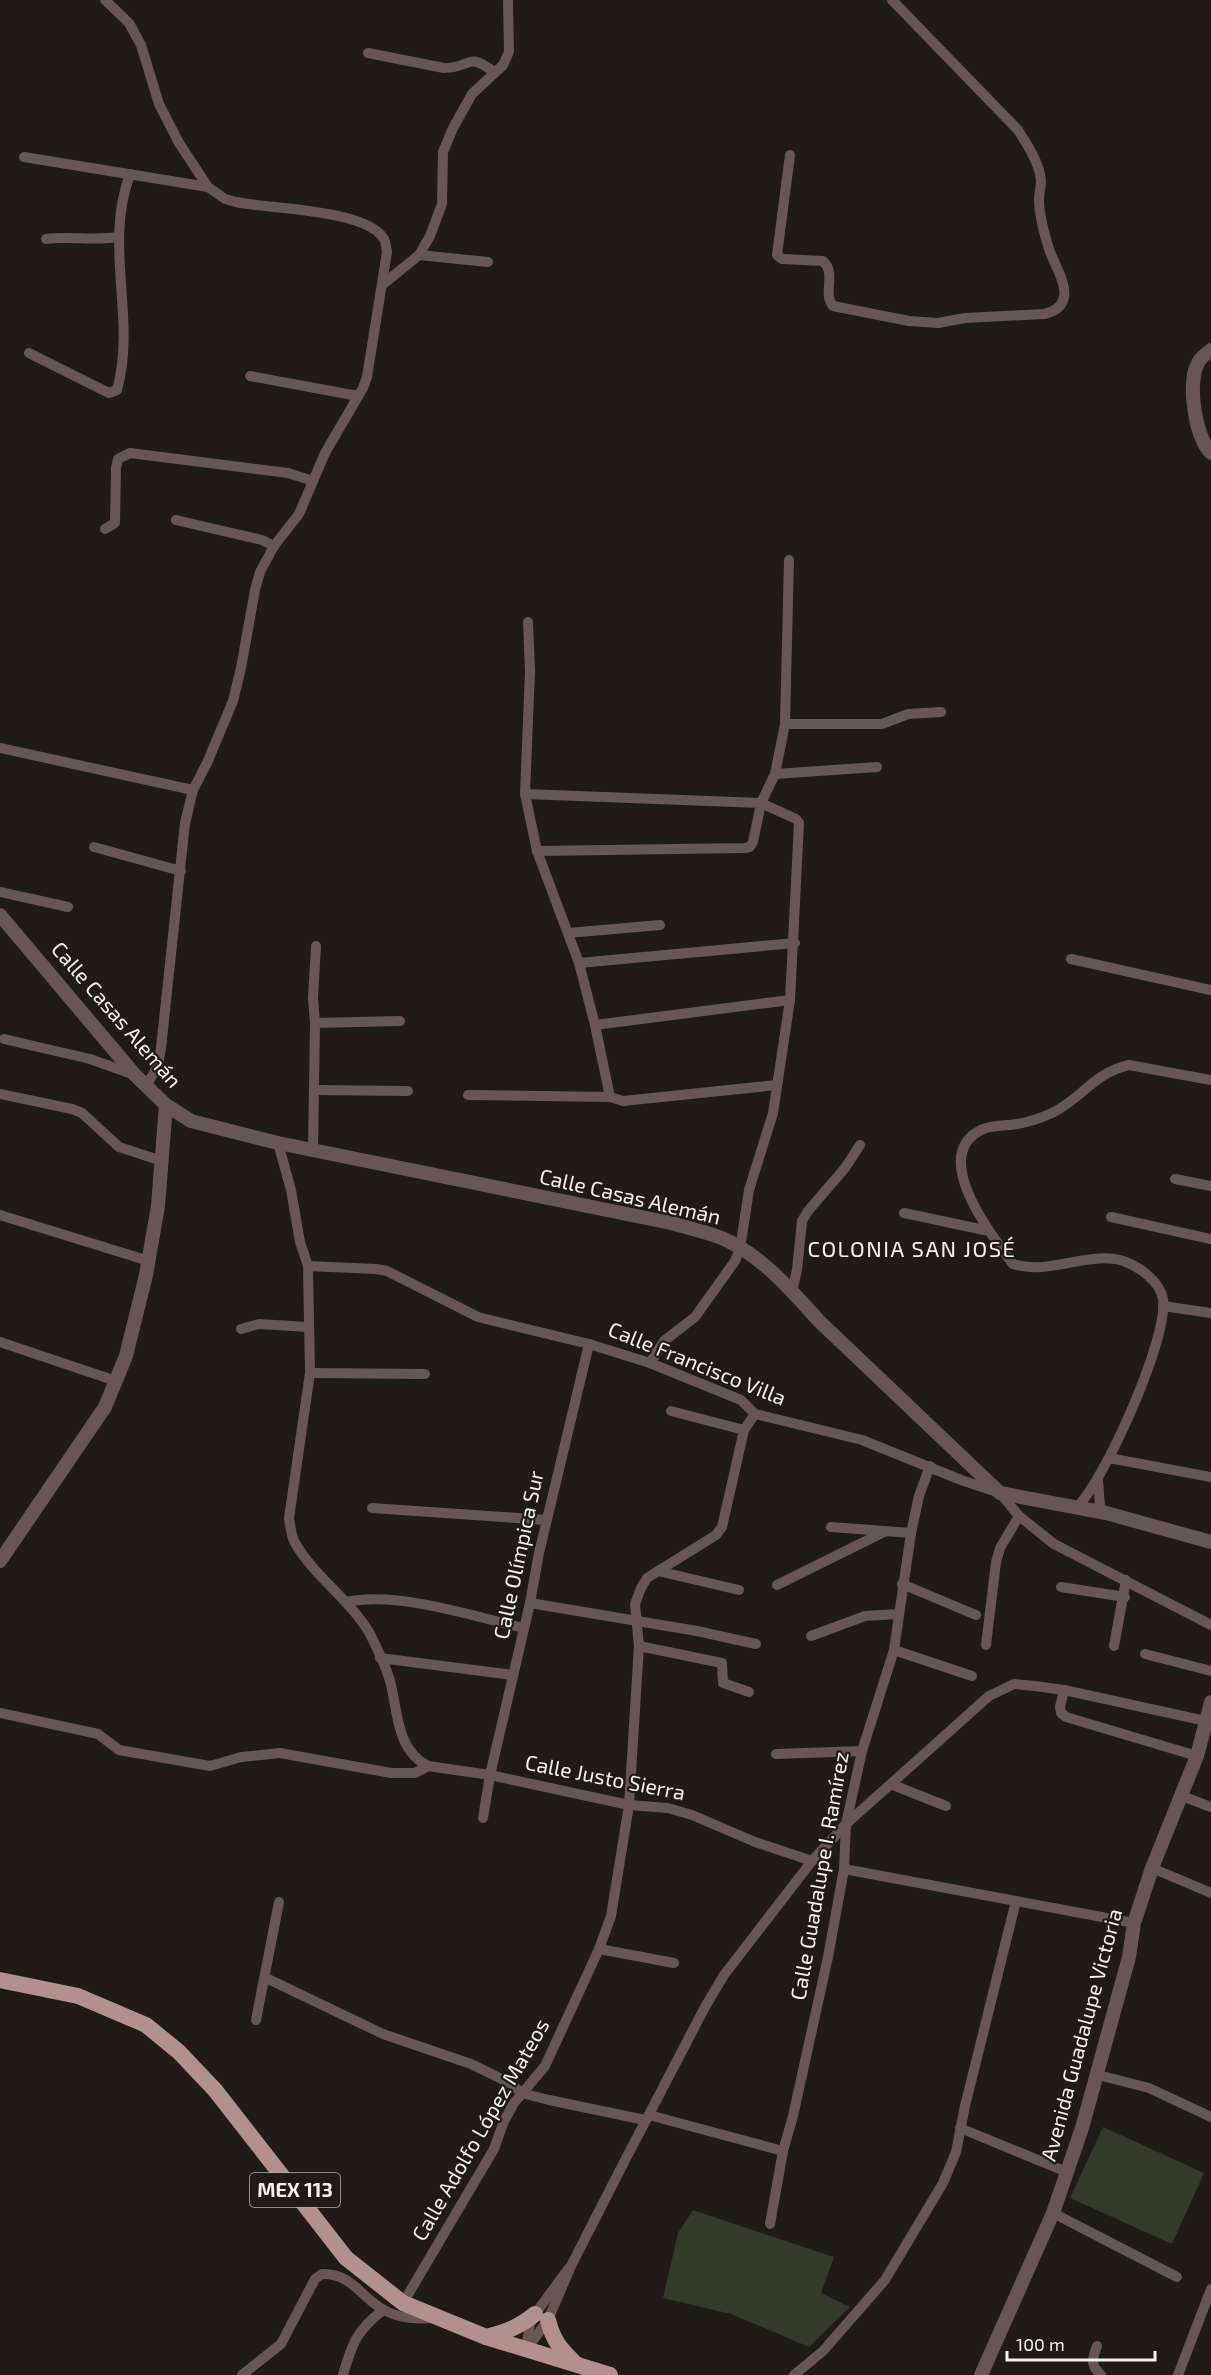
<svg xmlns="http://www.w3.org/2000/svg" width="1211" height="2375" viewBox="0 0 1211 2375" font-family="'Exo 2',sans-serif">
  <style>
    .green { fill: #323a29 }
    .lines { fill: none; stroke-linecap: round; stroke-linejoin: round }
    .minor { stroke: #675654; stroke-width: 10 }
    .tertiary { stroke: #675654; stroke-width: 14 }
    .primary { stroke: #b3908d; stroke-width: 16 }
    .labels { text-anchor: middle; stroke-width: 4.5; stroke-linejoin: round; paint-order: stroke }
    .shield { fill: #201b17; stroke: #b5b2ae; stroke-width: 1.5 }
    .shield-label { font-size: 20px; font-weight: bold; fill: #f5f2ee }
    .street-label { font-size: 21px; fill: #f5f2ee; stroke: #201b17 }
    .neighbourhood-label { font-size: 22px; letter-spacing: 1.5px; fill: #f5f2ee; stroke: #201b17 }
  </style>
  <rect width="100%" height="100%" fill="#201b17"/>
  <g class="green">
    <path d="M1103 2127 1204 2173 1172 2244 1070 2198Z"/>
    <path d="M693 2210 834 2257 821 2293 850 2307 809 2347 731 2314 663 2298 678 2233Z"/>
  </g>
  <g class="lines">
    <g class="minor">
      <path d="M105 0 129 23 141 45 159 104 179 143 208 187 225 199 236 202C269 209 366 209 384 239 386 242 386 248 387 252L367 377 363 388 325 453 299 514 274 546 260 572 255 590 241 668 233 701 207 763 193 790 185 823 161 1048 158 1066 146 1086"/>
      <path d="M368 53 444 68C472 68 466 51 494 72"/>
      <path d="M790 155 777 255 782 259 823 261C837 274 822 293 833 306L909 321 938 323 965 318 1044 314C1054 312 1062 307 1064 297 1067 283 1053 262 1049 249 1044 233 1039 216 1039 199 1039 193 1041 187 1041 181 1040 164 1027 144 1018 130L892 0"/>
      <path d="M24 157 208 187"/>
      <path d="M46 239C70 236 93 241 117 237"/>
      <path d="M419 255 488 262"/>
      <path d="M382 285 419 255 430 236 442 204 443 152 453 128 472 94 503 65 509 52 508 0"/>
      <path d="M29 353 109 393 117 390C137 317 103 248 130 174"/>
      <path d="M250 376 358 396"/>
      <path d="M176 520 262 540 274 546"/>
      <path d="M105 529 115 523 116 468 118 459 130 453 288 473 313 481"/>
      <path d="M528 622 530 671 525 794 537 851 579 963 595 1025 610 1097 623 1101 777 1085"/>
      <path d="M785 724H882L908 714 941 712"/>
      <path d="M0 748 193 790"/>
      <path d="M775 774 877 767"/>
      <path d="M525 794 761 803 753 842 750 847 745 848 537 851"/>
      <path d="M94 847 181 871"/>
      <path d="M0 892 68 907"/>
      <path d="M568 933 660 925"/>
      <path d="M1071 959 1211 990"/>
      <path d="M579 963 795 943"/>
      <path d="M315 1023 400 1021"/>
      <path d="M595 1025 790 1000"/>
      <path d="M4 1039 90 1059 135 1075"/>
      <path d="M314 1090 408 1091"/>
      <path d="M0 1094 72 1109 82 1113 119 1147 162 1161"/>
      <path d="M468 1095 610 1097"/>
      <path d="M278 1143 291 1190 300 1242 308 1266 310 1373 289 1518C290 1525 291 1534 294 1541 313 1576 350 1599 370 1634 377 1648 386 1666 390 1681 398 1711 396 1750 428 1766"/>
      <path d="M313 1150 315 1023 313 998 316 946"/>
      <path d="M1175 1179 1211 1186"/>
      <path d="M904 1213 989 1231"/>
      <path d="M0 1215 149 1261"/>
      <path d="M1111 1217 1211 1239"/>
      <path d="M308 1266 376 1269 387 1271 478 1317 589 1344 650 1363 741 1400 755 1414 862 1440 961 1480 1000 1493 1019 1516 1054 1544 1211 1625"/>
      <path d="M792 1291 797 1270 802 1221 808 1211 845 1168 860 1145"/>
      <path d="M1163 1306 1211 1313"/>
      <path d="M241 1329 259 1324 308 1327"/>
      <path d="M0 1342 116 1381"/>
      <path d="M650 1363 664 1341 695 1317 735 1261 740 1249 749 1190 773 1113 790 1000 799 823 796 819 761 803 775 774 785 724 789 560"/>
      <path d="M310 1373 425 1374"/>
      <path d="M671 1411 744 1430"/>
      <path d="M1109 1458 1211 1477"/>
      <path d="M1098 1480 1100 1507 1106 1513"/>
      <path d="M1077 1507C1105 1480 1169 1337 1163 1299 1160 1282 1141 1268 1126 1262 1091 1249 1051 1276 1013 1264 992 1236 929 1156 981 1130 991 1125 1006 1126 1017 1124 1030 1122 1041 1118 1052 1113 1083 1098 1093 1073 1129 1065L1211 1080"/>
      <path d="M372 1508 546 1520"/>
      <path d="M831 1527 911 1533"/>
      <path d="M658 1571 739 1590"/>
      <path d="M902 1584 976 1615"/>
      <path d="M777 1585 886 1531"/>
      <path d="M1061 1587 1125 1597"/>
      <path d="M347 1602C396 1591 474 1616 523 1628"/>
      <path d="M530 1603 697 1631 756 1644"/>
      <path d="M811 1636 865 1616 898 1614"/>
      <path d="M986 1645 996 1562 1000 1548 1019 1516"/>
      <path d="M639 1646 722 1663 723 1683 749 1692"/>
      <path d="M1114 1646 1126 1580"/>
      <path d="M894 1650 972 1676"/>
      <path d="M1145 1654 1211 1671"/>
      <path d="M380 1658 513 1675"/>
      <path d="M1064 1690 1060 1707 1061 1713 1066 1717 1197 1756"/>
      <path d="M0 1713 98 1734 119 1750 210 1766 241 1757 280 1753 391 1773H415L428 1766 490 1775 629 1805 668 1808 692 1815 755 1842 812 1861"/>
      <path d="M776 1754 862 1751"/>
      <path d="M893 1785 946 1806"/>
      <path d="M1182 1796 1211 1807"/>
      <path d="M483 1818 490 1775 530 1603 539 1553 589 1344"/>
      <path d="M1152 1868 1211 1893"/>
      <path d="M844 1869 1134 1923"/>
      <path d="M599 1949 674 1963"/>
      <path d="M266 1978 383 2034 471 2064 512 2084 521 2093 549 2100 645 2120"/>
      <path d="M256 2020 279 1902"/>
      <path d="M1098 2075 1149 2088 1211 2117"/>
      <path d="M649 2115 783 2151"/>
      <path d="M960 2128 1067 2172"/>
      <path d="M1053 2213 1177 2277"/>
      <path d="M770 2224 783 2151 793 2116 828 1957 844 1869 846 1824 862 1751 894 1650 911 1533 919 1496 930 1466"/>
      <path d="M403 2303 494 2149 504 2121 514 2103 545 2066 599 1949 611 1916 629 1805 639 1646 635 1604 641 1588 647 1578 716 1535 722 1527 744 1430 755 1414"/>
      <path d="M1097 2346C1092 2359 1090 2365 1101 2375"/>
      <path d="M526 2348 530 2324 535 2314 569 2268"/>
      <path d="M526 2350 548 2320 571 2266 621 2168 705 2007 724 1975 812 1861 846 1824 989 1696 1014 1684 1035 1686 1064 1690 1211 1722"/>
      <path d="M242 2375 281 2344 315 2279 322 2274C352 2273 361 2298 384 2310 400 2319 417 2319 434 2318"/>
      <path d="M343 2375C352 2344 356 2331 383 2310"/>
      <path d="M794 2375 823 2351 885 2280 943 2183 956 2152 965 2106 1016 1901"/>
      <path d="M1178 2375 1211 2289"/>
    </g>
    <g class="tertiary">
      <path d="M1211 350C1207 353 1200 358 1198 363 1187 383 1195 436 1211 453"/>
      <path d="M0 915 135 1075 166 1105 191 1121 278 1143 671 1223C688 1228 708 1232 724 1239 762 1256 792 1291 819 1321L1000 1493 1106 1513 1211 1542"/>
      <path d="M0 1561 105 1407 126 1356 146 1275 158 1206 166 1105"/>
      <path d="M981 2375 1053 2213 1082 2128 1129 1957 1134 1923 1152 1868 1197 1756 1211 1702"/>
    </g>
    <g class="primary">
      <path d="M0 1980 78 1996 146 2025 179 2052 215 2090 346 2258 403 2303 486 2337 610 2375"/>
      <path d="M548 2320C553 2340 560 2349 575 2363"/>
      <path d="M486 2337C506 2332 519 2327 535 2314"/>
    </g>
  </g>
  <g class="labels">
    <rect class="shield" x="250" y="2173" width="90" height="34" rx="4.5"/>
    <g class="shield-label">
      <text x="295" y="2197">MEX 113</text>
    </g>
    <g class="street-label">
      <text transform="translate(116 1015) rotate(49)" y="7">Calle Casas Alemán</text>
      <text transform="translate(630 1197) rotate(13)" y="7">Calle Casas Alemán</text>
      <text transform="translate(697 1364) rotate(22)" y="7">Calle Francisco Villa</text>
      <text transform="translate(519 1555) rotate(-78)" y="7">Calle Olímpica Sur</text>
      <text transform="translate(605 1778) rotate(11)" y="7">Calle Justo Sierra</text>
      <text transform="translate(820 1876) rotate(-80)" y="7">Calle Guadalupe I. Ramírez</text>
      <text transform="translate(1082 2035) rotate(-75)" y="7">Avenida Guadalupe Victoria</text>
      <text transform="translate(481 2130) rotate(-60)" y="7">Calle Adolfo López Mateos</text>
    </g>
    <g class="neighbourhood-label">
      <text x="912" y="1257">COLONIA SAN JOSÉ</text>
    </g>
  </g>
  <path d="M1007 2351v9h148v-9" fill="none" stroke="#f5f2ee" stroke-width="3"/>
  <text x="1016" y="2351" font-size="18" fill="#f5f2ee" stroke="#201b17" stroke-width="4.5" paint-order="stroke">100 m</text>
</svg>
